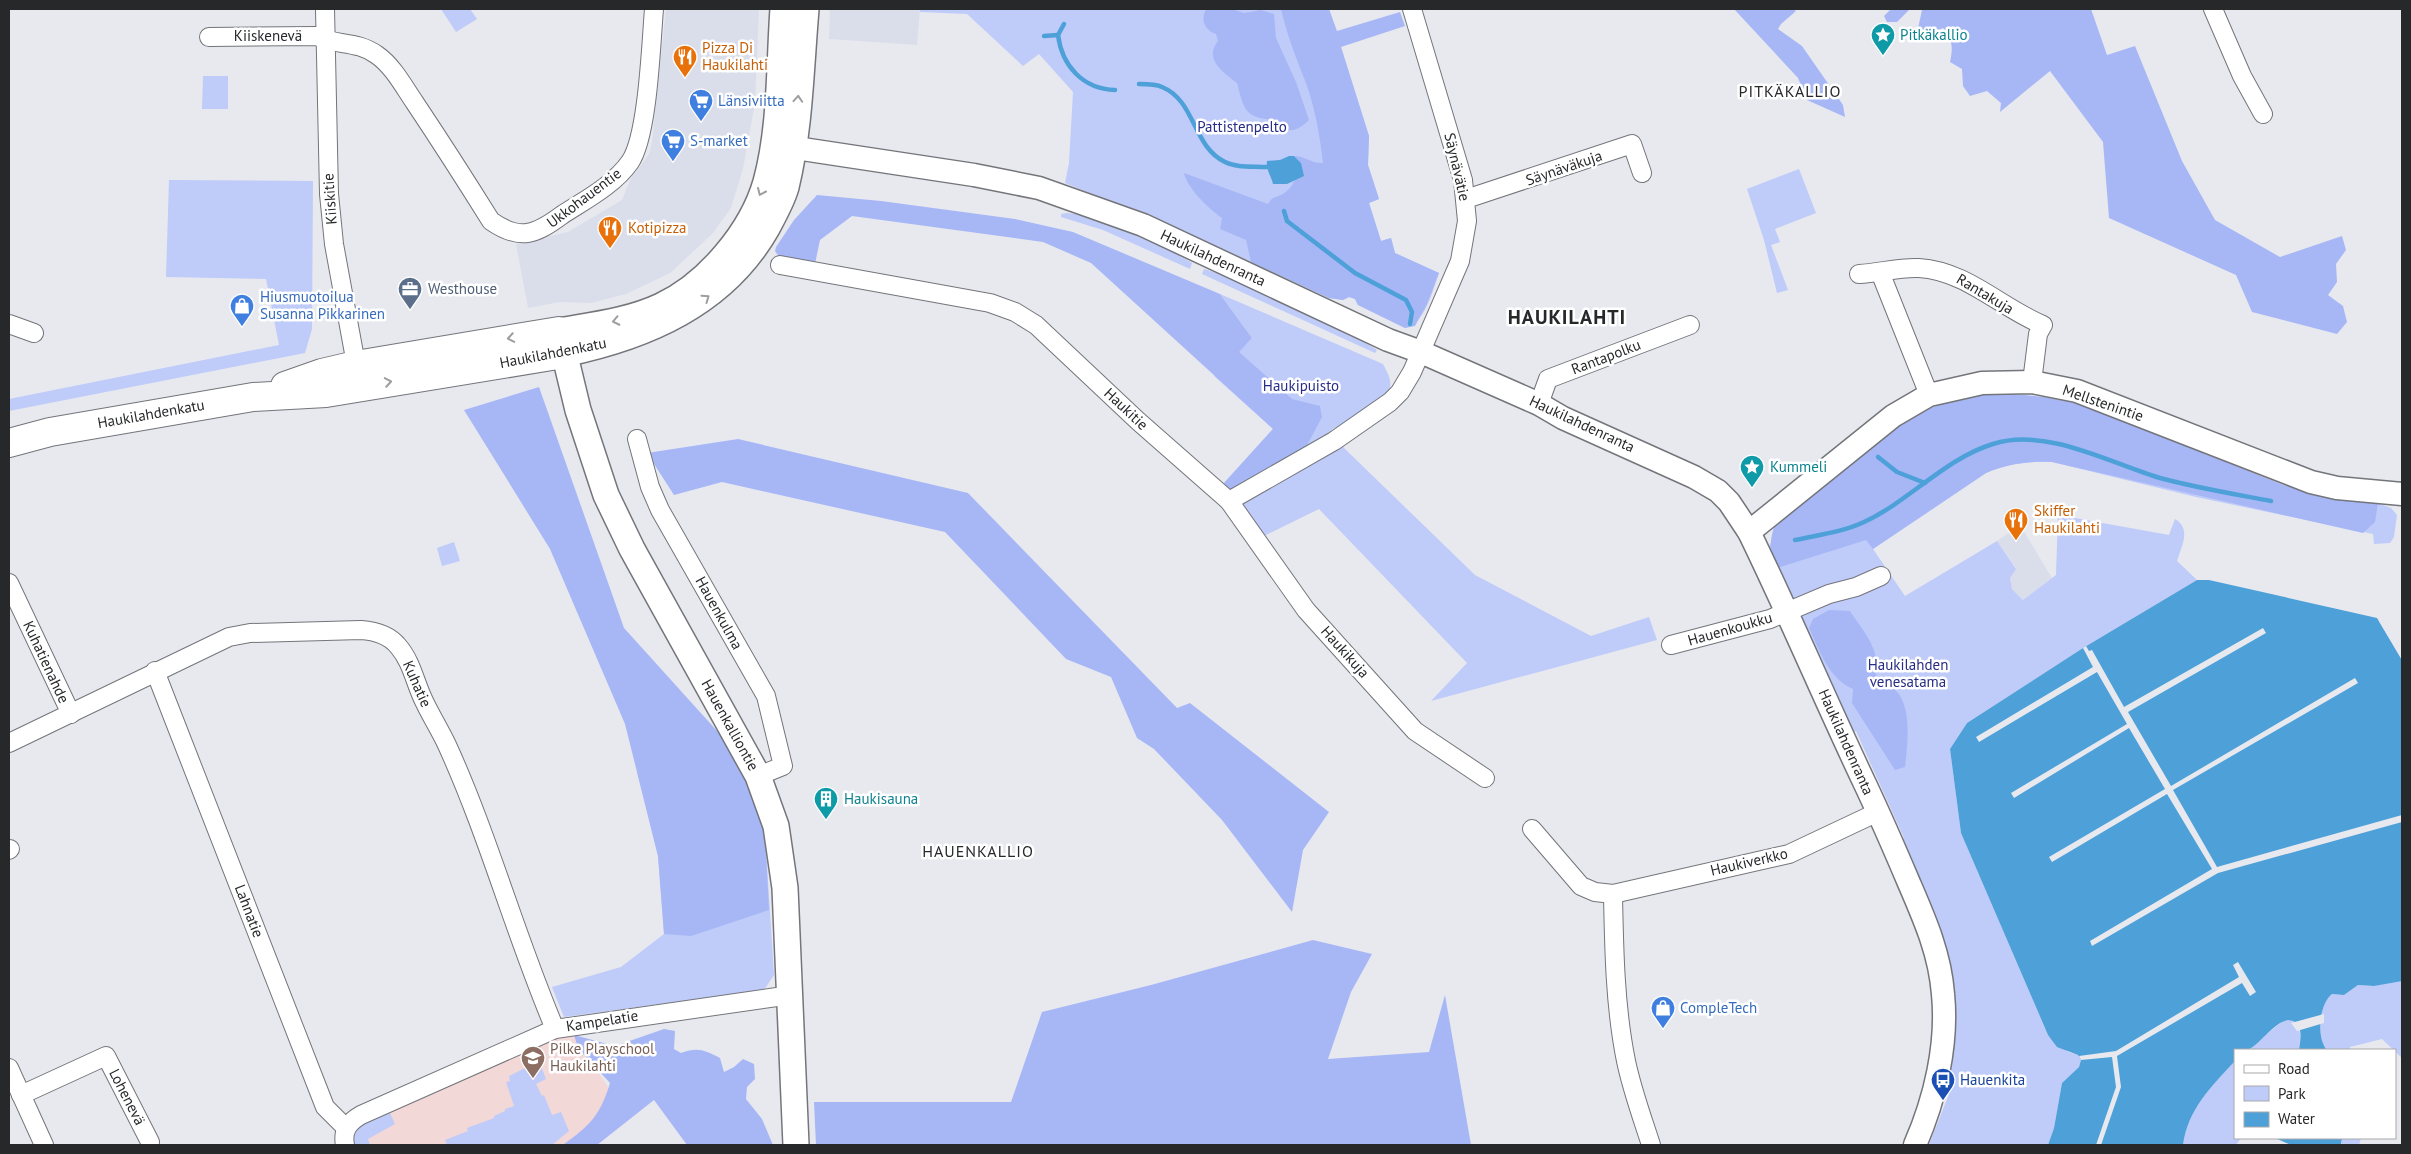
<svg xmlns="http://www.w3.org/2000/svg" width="2411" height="1154" viewBox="0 0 2411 1154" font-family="'PT Sans',sans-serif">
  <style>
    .built { fill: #dadeeb }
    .education { fill: #f3d8d8 }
    .green { fill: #bfcbf9 }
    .forest { fill: #a7b7f6 }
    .water { fill: #4ea0d8 }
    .pier { fill: #e7e9ef }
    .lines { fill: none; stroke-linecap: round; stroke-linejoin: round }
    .stream { stroke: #4ea0d8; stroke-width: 4.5 }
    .minor-casing { stroke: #73757a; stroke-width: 20 }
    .tertiary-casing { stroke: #73757a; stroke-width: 25 }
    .secondary-casing { stroke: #73757a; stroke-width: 28 }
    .primary-casing { stroke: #73757a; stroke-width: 30 }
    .minor { stroke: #fff; stroke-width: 18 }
    .tertiary { stroke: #fff; stroke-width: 22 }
    .secondary { stroke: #fff; stroke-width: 25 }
    .primary { stroke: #fff; stroke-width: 28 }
    .oneway { stroke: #9e9e9f }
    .labels { text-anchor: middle; stroke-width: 5; stroke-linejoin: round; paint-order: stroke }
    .culture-label { font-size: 15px; fill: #0d838f; stroke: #fff; text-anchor: start }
    .street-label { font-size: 15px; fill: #27282a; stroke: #fff }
    .food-label { font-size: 15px; fill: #c56008; stroke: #fff; text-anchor: start }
    .shop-label { font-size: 15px; fill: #366cbe; stroke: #fff; text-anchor: start }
    .park-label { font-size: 15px; fill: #272d86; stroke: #fff }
    .service-label { font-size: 15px; fill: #4e5e75; stroke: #fff; text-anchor: start }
    .education-label { font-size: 15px; fill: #785e54; stroke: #fff; text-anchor: start }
    .transit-label { font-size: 15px; fill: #164399; stroke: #fff; text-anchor: start }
    .neighbourhood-label { font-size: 16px; letter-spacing: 1px; fill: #27282a; stroke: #fff }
    .district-label { font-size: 20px; font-weight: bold; letter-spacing: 1px; fill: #27282a; stroke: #fff }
  </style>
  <rect width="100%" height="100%" fill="#e7e9ef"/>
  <g class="built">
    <path d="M666 9H759L755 103 743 169 731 208 713 233 670 273 626 294 591 303 560 302 528 308 516 244 568 232 622 200 630 180 649 154 652 142Z"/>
    <path d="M830 9H920L917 45 829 39Z"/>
    <path d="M2020 525 2052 578 2023 600 2012 589 2010 578 2016 568 1997 541Z"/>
  </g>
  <path class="education" d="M574 1035 629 1119 597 1145H355L381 1116 544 1042Z"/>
  <g class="green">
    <path d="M441 9H470L477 19 456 32Z"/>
    <path d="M920 9H1329L1369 136 1368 165 1379 199 1369 203 1381 241 1391 238 1395 253 1439 273C1432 292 1426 322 1405 328L1358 305 1355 299 1349 297 1343 300 1329 298 1201 239 1065 183 1069 163 1073 92 1039 54 1023 66 967 14 920 12Z"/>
    <path d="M203 76H228V109H202Z"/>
    <path d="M1799 169 1816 213 1775 229 1780 242 1771 245 1788 290 1777 293 1764 240 1747 189Z"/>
    <path d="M169 180 313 181 312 329 305 353 9 411V399L279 345 266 279 166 277Z"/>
    <path d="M1067 213 1090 216 1161 245 1192 263 1190 269 1103 230 1061 217V214Z"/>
    <path d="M1204 269 1250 283 1327 318 1377 350 1375 353 1202 274Z"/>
    <path d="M1220 294 1383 364C1387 372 1393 381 1389 390 1382 406 1347 421 1331 430L1345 449 1475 575 1591 636 1649 617 1657 640 1431 701 1467 663 1319 509 1264 536 1224 483 1273 429 1214 376 1252 338Z"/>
    <path d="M2044 397 2073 402 2283 485 2331 497 2378 503 2391 508 2397 515 2394 537 2390 543 2374 544 2373 534 2196 497 2052 462C2028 461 2008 464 1986 473L1873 549 1905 596 1997 541 2016 569 2010 578 2012 589 2023 600 2056 575 2058 515 2169 535 2175 519C2192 529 2181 547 2177 561L2197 580 2083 648 1967 723 1950 749 1961 833 2048 1035 2068 1052 2078 1055 2081 1060 2079 1067 2062 1083 2054 1128 2048 1145H1929L1949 1094V1079L1946 1072 1950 1031 1897 843 1904 838 1856 731 1850 734 1777 568C1772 553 1768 543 1774 527Z"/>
    <path d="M454 542 460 561 442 566 437 548Z"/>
    <path d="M637 772 764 817 774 975 764 990 564 1017 552 987 621 967 664 934 658 856Z"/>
    <path d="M2391 981H2402V1058L2382 1039 2350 1047V1050H2327C2316 1038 2319 1004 2332 994L2344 995 2358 985 2374 986Z"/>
    <path d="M2291 1020C2303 1027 2300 1038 2299 1050H2247L2283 1021Z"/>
    <path d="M539 1061 546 1079 536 1084 542 1096 544 1095 552 1115 561 1112 569 1131 552 1145H447L445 1140 468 1131 467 1128 494 1118V1116L505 1111V1109L514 1106 506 1082 510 1081 509 1076Z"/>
    <path d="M2235 1061V1138H2241L2236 1145H2183C2188 1109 2211 1087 2235 1061Z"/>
    <path d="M389 1111 395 1124 368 1139 370 1145H353C353 1124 372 1119 389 1111Z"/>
    <path d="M2342 1138H2361L2359 1145H2342Z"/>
  </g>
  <g class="forest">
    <path d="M1206 9H1232L1244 13 1261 10 1274 14 1276 38 1296 82 1309 120C1297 132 1286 135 1275 120 1244 118 1244 109 1237 83 1224 73 1203 59 1218 41L1216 34C1205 30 1200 21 1206 9Z"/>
    <path d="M1281 9H1329L1337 31 1400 12 1405 26 1341 47 1369 136 1368 165 1379 199 1369 203 1381 241 1391 238 1395 253 1439 273 1427 304 1415 326 1405 328 1358 305 1355 299 1349 297 1343 300 1329 298 1251 262 1246 240 1220 229 1222 218C1209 209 1187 188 1184 173L1268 204C1272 197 1274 198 1281 195 1293 189 1298 175 1301 163L1294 156C1305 156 1312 164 1323 163 1320 136 1315 108 1306 83 1296 58 1287 35 1281 9Z"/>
    <path d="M1734 9H1792L1796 11 1781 24 1778 29 1802 46 1843 105 1845 117 1807 100 1798 78Z"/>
    <path d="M1891 9H1910L1897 22H1887L1884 16Z"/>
    <path d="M1918 9H2091L2107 55 2135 46 2182 161 2215 220 2280 257 2342 236 2346 250 2336 264 2337 282 2328 295 2343 306 2347 322 2337 334 2252 312 2236 275 2109 218 2103 142 2050 71 2000 112 2001 103 1987 91 1970 96 1963 86 1962 69 1950 62C1953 48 1953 39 1943 28L1929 35 1917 33 1922 10Z"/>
    <path d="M817 195 881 201 1015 219 1073 232 1220 294 1252 338 1239 352 1292 399 1320 406 1322 417 1305 449 1231 492 1224 483 1273 429 1091 263 1043 242 852 216 820 240 815 264 780 258 775 251 776 247 794 220Z"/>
    <path d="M539 387 624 628 737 753 764 817 769 910 691 936 664 934 658 856 625 724 550 549 464 410Z"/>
    <path d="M1997 392 2044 397 2088 406 2283 485 2331 497 2378 503 2375 522 2363 533 2052 462C2028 461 2008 464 1986 473L1873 549 1866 540 1777 568 1770 546 1774 527 1907 416 1957 399Z"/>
    <path d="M738 439 968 493 1177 708 1190 703 1329 812 1303 850 1292 912 1222 820 1154 749 1137 738 1111 677 1066 659 945 532 722 482 674 495 647 453Z"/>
    <path d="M1829 610 1850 611C1859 625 1875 643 1876 660 1877 672 1873 670 1880 683 1915 688 1908 740 1905 767L1895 770 1852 703 1853 689C1828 678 1820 651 1809 628L1813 619Z"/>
    <path d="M1313 940 1372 954 1351 992 1328 1059 1429 1052 1445 995 1471 1145H816L814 1102H1011L1042 1012 1151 985Z"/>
    <path d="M664 1029 675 1031 674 1049 681 1053C698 1047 704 1050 720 1058L724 1072 734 1067 743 1059 754 1064 755 1079 747 1087 746 1099 762 1119 773 1145H687L654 1100 597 1145H563C590 1125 600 1116 610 1083L578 1048 574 1035 615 1046Z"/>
  </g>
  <g class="water">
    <path d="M1289 156H1294L1301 163 1304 176 1287 184H1273C1271 175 1266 171 1267 161L1280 160Z"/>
    <path d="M2197 580H2209L2377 618 2402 660V981L2374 986 2358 985 2344 995 2332 994C2319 1004 2316 1038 2327 1050H2299C2300 1041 2304 1026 2293 1021 2278 1015 2260 1046 2247 1050 2244 1051 2238 1050 2235 1050V1061C2211 1087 2188 1109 2183 1145H2048L2054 1128 2062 1083 2079 1067 2081 1060 2078 1055 2057 1047 2048 1035 1961 833 1950 749 1967 723 2083 648Z"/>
    <path d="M2275 1138H2342L2341 1145H2291Z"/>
  </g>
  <g class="pier">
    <path d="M2381 619 2402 655V660L2379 621Z"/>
    <path d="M2263 628 2266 633 2128 712 2171 786 2355 678 2358 683 2173 790 2217 867 2402 815V822L2218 873 2092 946 2090 941 2212 869 2167 794 2052 862 2049 857 2165 789 2129 728 2014 798 2011 793 2127 724 2097 672 1979 742 1976 737 2093 667 2083 648 2086 646 2089 651 2092 650 2124 707Z"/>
    <path d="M2238 962 2256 992 2250 996 2242 983 2117 1056 2121 1087 2101 1145H2096L2116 1087 2112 1057 2081 1060 2079 1056 2116 1051 2239 977 2233 965Z"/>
    <path d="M2324 1014V1023L2297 1031 2291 1023Z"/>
  </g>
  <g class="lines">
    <g class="stream">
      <path d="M1058 35 1064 24"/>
      <path d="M1044 36 1058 35C1062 66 1083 89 1115 90"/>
      <path d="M1139 84C1147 84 1156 84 1162 87 1196 101 1192 146 1225 162 1237 168 1253 166 1267 167"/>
      <path d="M1284 211 1287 221 1355 273 1406 300 1412 312 1410 324"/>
      <path d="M1878 457 1897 472 1925 483"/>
      <path d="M1795 540C1818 535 1843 532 1864 522 1908 502 1946 458 1993 444 2046 427 2110 463 2160 478 2197 488 2234 494 2271 501"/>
    </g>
    <defs>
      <g id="minor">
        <path d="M325 9 329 194 334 244 358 375"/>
        <path d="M2213 9 2242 76 2263 114"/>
        <path d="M209 37 317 36C336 46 356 40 377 55 393 66 404 87 415 103 441 142 466 181 491 221 520 241 535 235 562 215 585 200 614 185 630 162 648 136 651 44 654 9"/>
        <path d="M1466 199 1632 144 1642 173"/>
        <path d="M780 265 990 303 1015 312 1036 325 1138 421 1229 501 1334 441 1390 402 1400 392 1412 372 1460 261 1467 221 1463 180 1412 9"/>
        <path d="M1880 272 1929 395"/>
        <path d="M1859 274C1879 273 1899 267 1919 268 1967 271 2001 308 2043 325L2038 334 2032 382"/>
        <path d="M9 324 34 333"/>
        <path d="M1539 404 1548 379 1690 325"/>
        <path d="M637 439 650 487 660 510 766 696 783 766 758 776"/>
        <path d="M1229 501 1306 610 1415 731 1485 778"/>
        <path d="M9 583 71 714"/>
        <path d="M1671 645 1770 619 1829 594 1856 587 1881 576"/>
        <path d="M155 671 325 1107 346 1128"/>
        <path d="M9 743 229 637 250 633 361 630C375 631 389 635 398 646 412 662 415 683 424 701 431 716 440 730 447 745 489 837 515 935 555 1029"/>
        <path d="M1532 829 1581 886 1595 892 1613 894"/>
        <path d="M9 850 10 849"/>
        <path d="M9 1068 44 1145"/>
        <path d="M21 1095 106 1056 150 1142"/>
        <path d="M345 1145C342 1130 349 1122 361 1115L555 1029 791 995"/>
        <path d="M1651 1145C1642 1117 1632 1090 1626 1061 1615 1007 1614 949 1613 894L1789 854 1878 812"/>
      </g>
      <g id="tertiary">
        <path d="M776 145 974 175 1039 188 1143 225 1388 340 1421 352 1539 404 1563 418 1694 477 1718 491 1729 502 1749 532C1790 616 1826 702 1866 786 1881 818 1895 850 1909 883 1925 920 1940 954 1943 994 1948 1045 1935 1099 1915 1145"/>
        <path d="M1749 532 1893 416 1929 395 1982 383 2032 382 2077 391 2311 482 2337 488 2402 494"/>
      </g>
      <g id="secondary">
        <path d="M783 9C779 65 781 127 766 182 752 231 708 284 661 306 629 321 593 325 559 331L578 410 606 495 632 549 758 776 776 826 785 888 796 1145"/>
        <path d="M564 354C646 337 724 304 767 228 774 215 782 201 786 187 800 129 801 67 806 9"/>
      </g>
      <g id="primary">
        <path d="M285 386 322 373 356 365 559 331"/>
        <path d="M9 443 50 432 253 397 326 393 564 354"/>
      </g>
    </defs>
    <use href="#minor" class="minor-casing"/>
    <use href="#tertiary" class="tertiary-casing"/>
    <use href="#secondary" class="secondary-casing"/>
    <use href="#primary" class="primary-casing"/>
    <use href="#minor" class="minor"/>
    <use href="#tertiary" class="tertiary"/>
    <use href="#secondary" class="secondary"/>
    <use href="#primary" class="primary"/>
  </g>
  <defs><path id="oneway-chevron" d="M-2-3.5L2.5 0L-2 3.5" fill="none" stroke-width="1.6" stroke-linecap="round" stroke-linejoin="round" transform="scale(1.25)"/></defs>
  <g class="oneway">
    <use href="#oneway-chevron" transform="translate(798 99) rotate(-86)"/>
    <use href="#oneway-chevron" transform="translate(761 192) rotate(114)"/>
    <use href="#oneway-chevron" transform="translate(706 298) rotate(-35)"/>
    <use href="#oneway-chevron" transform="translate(616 321) rotate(168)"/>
    <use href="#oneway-chevron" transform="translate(511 338) rotate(170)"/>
    <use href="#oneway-chevron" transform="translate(388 382) rotate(-10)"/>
  </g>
  <defs>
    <symbol id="sight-pin" viewBox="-11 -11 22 30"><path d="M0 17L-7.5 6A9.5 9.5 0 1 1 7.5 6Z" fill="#0f9aa8" stroke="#fff"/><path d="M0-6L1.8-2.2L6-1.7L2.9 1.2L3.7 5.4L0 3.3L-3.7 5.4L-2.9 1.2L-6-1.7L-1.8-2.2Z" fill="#fff"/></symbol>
    <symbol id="restaurant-pin" viewBox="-11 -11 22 30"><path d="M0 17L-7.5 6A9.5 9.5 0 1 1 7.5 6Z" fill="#e8710a" stroke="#fff"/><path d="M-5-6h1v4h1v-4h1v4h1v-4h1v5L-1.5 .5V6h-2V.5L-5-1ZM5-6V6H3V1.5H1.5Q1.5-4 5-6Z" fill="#fff"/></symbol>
    <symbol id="supermarket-pin" viewBox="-11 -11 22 30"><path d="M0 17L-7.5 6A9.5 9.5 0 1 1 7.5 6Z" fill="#3f7fe0" stroke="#fff"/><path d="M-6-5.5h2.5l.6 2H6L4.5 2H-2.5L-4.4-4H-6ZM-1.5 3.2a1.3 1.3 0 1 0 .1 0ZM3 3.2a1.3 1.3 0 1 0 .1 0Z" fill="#fff"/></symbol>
    <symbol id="office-pin" viewBox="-11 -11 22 30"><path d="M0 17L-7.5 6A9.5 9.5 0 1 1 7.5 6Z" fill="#5c6f8a" stroke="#fff"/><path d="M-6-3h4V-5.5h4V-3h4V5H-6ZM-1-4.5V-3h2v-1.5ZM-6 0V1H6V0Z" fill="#fff"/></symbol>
    <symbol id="shop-pin" viewBox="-11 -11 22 30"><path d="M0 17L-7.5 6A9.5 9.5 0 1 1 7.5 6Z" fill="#3f7fe0" stroke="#fff"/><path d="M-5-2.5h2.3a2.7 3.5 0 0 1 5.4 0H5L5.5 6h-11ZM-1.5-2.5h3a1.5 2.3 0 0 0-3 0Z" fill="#fff"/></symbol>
    <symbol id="building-pin" viewBox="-11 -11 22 30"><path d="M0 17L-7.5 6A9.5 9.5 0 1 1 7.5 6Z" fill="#0f9aa8" stroke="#fff"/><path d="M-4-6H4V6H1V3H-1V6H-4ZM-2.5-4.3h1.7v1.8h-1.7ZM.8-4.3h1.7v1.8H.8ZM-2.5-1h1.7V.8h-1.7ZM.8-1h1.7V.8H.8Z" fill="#fff"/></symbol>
    <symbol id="school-pin" viewBox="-11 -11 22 30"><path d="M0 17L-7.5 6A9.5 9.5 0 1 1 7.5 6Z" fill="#8d6e63" stroke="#fff"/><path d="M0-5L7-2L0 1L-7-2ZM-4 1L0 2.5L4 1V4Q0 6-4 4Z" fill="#fff"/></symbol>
    <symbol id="bus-pin" viewBox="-11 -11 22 30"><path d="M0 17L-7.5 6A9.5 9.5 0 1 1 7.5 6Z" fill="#1a4fb4" stroke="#fff"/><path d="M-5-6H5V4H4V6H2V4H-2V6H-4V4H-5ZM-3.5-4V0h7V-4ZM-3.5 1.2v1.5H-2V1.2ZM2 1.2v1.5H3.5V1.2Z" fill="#fff"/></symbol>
  </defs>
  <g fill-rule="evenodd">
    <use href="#sight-pin" x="1869" y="21" width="28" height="38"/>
    <use href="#restaurant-pin" x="671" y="43" width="28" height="38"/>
    <use href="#supermarket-pin" x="687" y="87" width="28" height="38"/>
    <use href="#supermarket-pin" x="659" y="127" width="28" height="38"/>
    <use href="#restaurant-pin" x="596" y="214" width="28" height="38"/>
    <use href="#office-pin" x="396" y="275" width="28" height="38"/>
    <use href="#shop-pin" x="228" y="292" width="28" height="38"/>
    <use href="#sight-pin" x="1738" y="453" width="28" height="38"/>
    <use href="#restaurant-pin" x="2002" y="506" width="28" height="38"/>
    <use href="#building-pin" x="812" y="785" width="28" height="38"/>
    <use href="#shop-pin" x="1649" y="994" width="28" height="38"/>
    <use href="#school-pin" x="519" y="1044" width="28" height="38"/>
    <use href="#bus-pin" x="1929" y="1066" width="28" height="38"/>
  </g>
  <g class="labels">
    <g class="culture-label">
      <text x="1900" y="40">Pitkäkallio</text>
      <text x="1770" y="472">Kummeli</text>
      <text x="844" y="804">Haukisauna</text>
    </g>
    <g class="street-label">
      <text x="268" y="41">Kiiskenevä</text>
      <text transform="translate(1457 167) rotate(77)" y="5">Säynävätie</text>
      <text transform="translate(1564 168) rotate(-19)" y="5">Säynäväkuja</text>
      <text transform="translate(584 198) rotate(-37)" y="5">Ukkohauentie</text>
      <text transform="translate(330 199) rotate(-94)" y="5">Kiiskitie</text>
      <text transform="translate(1213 258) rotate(25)" y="5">Haukilahdenranta</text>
      <text transform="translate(1985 294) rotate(31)" y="5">Rantakuja</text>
      <text transform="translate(553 353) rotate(-11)" y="5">Haukilahdenkatu</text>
      <text transform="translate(1606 357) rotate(-21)" y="5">Rantapolku</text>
      <text transform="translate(2103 403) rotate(19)" y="5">Mellstenintie</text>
      <text transform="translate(1126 409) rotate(43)" y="5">Haukitie</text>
      <text transform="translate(151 414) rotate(-10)" y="5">Haukilahdenkatu</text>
      <text transform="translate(1582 424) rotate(25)" y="5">Haukilahdenranta</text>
      <text transform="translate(719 613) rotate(61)" y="5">Hauenkulma</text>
      <text transform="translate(1730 629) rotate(-16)" y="5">Hauenkoukku</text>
      <text transform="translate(1345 652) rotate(48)" y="5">Haukikuja</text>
      <text transform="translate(46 662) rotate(65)" y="5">Kuhatienahde</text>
      <text transform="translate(417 684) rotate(66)" y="5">Kuhatie</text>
      <text transform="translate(730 725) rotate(61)" y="5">Hauenkalliontie</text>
      <text transform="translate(1846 742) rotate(66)" y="5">Haukilahdenranta</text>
      <text transform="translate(1749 862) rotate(-13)" y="5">Haukiverkko</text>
      <text transform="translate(249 911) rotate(69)" y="5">Lahnatie</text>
      <text transform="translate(602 1021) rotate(-9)" y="5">Kampelatie</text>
      <text transform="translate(127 1097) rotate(63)" y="5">Lohenevä</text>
    </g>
    <g class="food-label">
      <text x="702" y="53">Pizza Di<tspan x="702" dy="17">Haukilahti</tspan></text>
      <text x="628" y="233">Kotipizza</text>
      <text x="2034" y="516">Skiffer<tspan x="2034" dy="17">Haukilahti</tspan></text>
    </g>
    <g class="shop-label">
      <text x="718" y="106">Länsiviitta</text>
      <text x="690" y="146">S-market</text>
      <text x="260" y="302">Hiusmuotoilua<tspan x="260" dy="17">Susanna Pikkarinen</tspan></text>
      <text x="1680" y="1013">CompleTech</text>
    </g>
    <g class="park-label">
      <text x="1242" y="132">Pattistenpelto</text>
      <text x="1301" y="391">Haukipuisto</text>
      <text x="1908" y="670">Haukilahden<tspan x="1908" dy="17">venesatama</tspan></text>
    </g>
    <g class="service-label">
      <text x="428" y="294">Westhouse</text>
    </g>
    <g class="education-label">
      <text x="550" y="1054">Pilke Playschool<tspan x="550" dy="17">Haukilahti</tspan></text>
    </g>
    <g class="transit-label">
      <text x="1960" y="1085">Hauenkita</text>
    </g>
    <g class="neighbourhood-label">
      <text x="1790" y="97">PITKÄKALLIO</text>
      <text x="978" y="857">HAUENKALLIO</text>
    </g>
    <g class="district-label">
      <text x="1567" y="324">HAUKILAHTI</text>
    </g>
  </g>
  <rect width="2411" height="1154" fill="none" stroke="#27282a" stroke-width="20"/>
  <rect x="2234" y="1049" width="162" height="90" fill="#ffffff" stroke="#a9a9aa"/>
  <rect x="2244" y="1065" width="25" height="8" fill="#ffffff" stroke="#a9a9aa"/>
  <text x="2278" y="1074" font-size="15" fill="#27282a">Road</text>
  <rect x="2244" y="1086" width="25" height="15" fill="#bfcbf9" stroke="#a9a9aa"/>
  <text x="2278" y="1099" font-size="15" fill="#27282a">Park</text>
  <rect x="2244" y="1112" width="25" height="15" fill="#4ea0d8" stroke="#a9a9aa"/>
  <text x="2278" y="1124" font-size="15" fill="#27282a">Water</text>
</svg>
